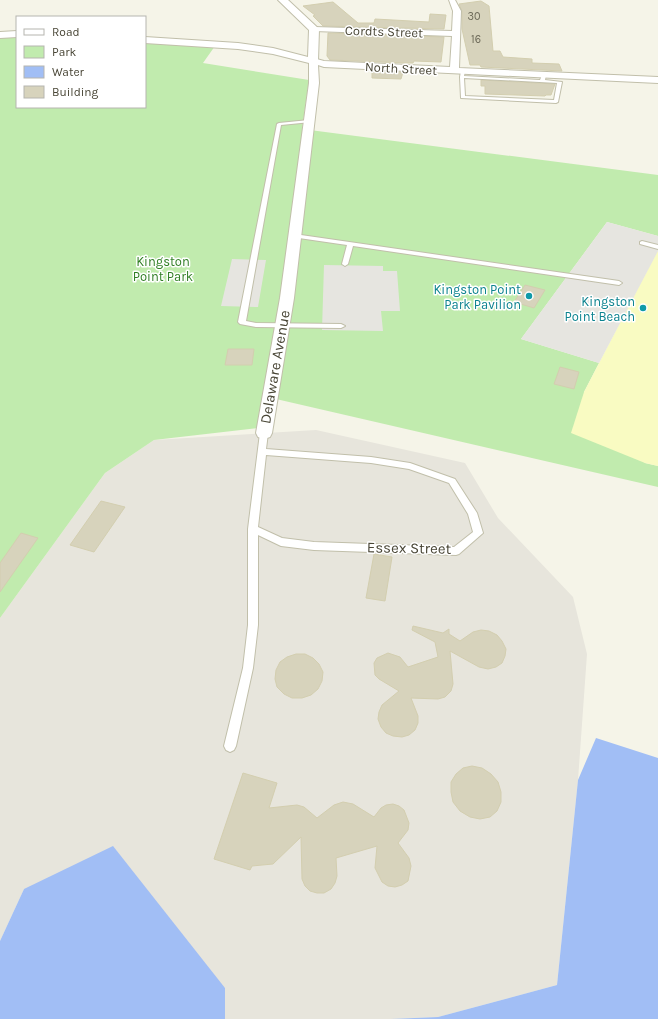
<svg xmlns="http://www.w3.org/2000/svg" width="658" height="1019" viewBox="0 0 658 1019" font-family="Karla,sans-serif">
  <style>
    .industrial { fill: #e7e5dc }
    .green { fill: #c1ebae }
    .sand { fill: #f9fbc2 }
    .parking { fill: #e6e5e0 }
    .water { fill: #a1bef5 }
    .building { fill: #d7d3bc; stroke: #d3ceaf }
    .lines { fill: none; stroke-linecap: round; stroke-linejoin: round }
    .service-casing { stroke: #c1bfaa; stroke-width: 2 }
    .minor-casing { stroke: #c1bfaa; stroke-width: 2 }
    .tertiary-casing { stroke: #c1bfaa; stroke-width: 2 }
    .service { fill: #fff; fill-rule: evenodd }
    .minor { fill: #fff; fill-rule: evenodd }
    .tertiary { fill: #fff; fill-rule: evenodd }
    .culture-dot { fill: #0f9aa8; stroke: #fff; stroke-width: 1.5 }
    .labels { text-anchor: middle; stroke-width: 3; stroke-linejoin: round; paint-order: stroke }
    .far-number-label { font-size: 11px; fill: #6c6958 }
    .far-street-label { font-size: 13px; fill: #494636; stroke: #fff }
    .far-park-label { font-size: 13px; fill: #317f25; stroke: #fff }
    .far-culture-label { font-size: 13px; fill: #0d838f; stroke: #fff; text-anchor: end }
    .street-label { font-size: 15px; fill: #494636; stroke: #fff }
  </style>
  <rect width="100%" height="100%" fill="#f5f4e8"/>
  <path class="industrial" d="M316 430 465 463 498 518 573 597 587 654 578 780 557 985 438 1017 391 1019H225V988L24 889 0 941V618L105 473 154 440Z"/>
  <path class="green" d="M17 36V107H145V43L215 46 203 63 309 80 302 129 658 175V236L607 222 521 339 599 363 584 392 645 463 658 466V487L263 396 258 428 154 440 105 473 0 618V37Z"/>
  <path class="sand" d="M657 252H658V466L645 463 571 433 584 392Z"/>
  <g class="parking">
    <path d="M607 222 658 236V251L599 363 521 339Z"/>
    <path d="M232 259 266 260 258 307 221 306Z"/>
    <path d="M324 265 383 266V271H397L400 311H381L383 331 322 330Z"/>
  </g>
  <g class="water">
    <path d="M596 738 658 758V1019H391L438 1017 557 985 578 780Z"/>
    <path d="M113 846 225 988V1019H0V941L24 889Z"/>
  </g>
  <g class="building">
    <path d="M481 1 489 6 493 51H500L503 57 532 59V63L559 64 562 71 481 67 480 65H470L462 29V11L459 4Z"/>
    <path d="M333 2 358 23H374L375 19 429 22 430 14 446 15 444 29 323 26 313 16 315 15 303 6Z"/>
    <path d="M328 33 444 37 441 62 414 61 413 63H406L330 60 327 56Z"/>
    <path d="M372 71 403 72 401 79 372 78Z"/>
    <path d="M481 80 555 84 551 95H546L545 96 485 94V86H481Z"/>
    <path d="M525 285 545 290 534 308 514 302Z"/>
    <path d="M228 349H254L252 365H225Z"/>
    <path d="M560 367 579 372 574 389 554 384Z"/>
    <path d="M101 501 125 507 94 552 70 545Z"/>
    <path d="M21 533 38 538 0 592V563Z"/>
    <path d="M374 554 392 557 385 601 366 598Z"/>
    <path d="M413 626 443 633 449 629V634L460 641 473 632 481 630 489 631 497 635 502 641 506 649 505 656 502 663 496 667 488 669 479 667 450 651 453 684 451 691 445 697 438 699 411 698 418 716V723L415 730 409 735 402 737 393 736 386 733 381 727 378 719 379 712 382 705 399 691 379 679 375 675 374 663 377 658 388 653 400 657 408 667 438 657 435 642 412 630Z"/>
    <path d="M296 654H305L313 658 319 664 323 672 322 681 318 689 311 695 302 698H292L284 694 277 687 275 679 276 670 280 662 287 657Z"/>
    <path d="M472 766 482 768 491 774 498 782 501 792V802L497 811 490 817 480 819 470 817 460 811 453 802 451 792V782L456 774 463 768Z"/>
    <path d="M243 773 277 783 269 808 297 805 304 807 317 818 334 805 343 802 353 804 374 817 381 808 386 805 393 804 399 806 404 810 409 823 408 830 398 843 409 858 411 866 408 881 402 885 395 887 388 886 382 882 375 868 377 846 336 858 337 876 335 883 331 889 324 893H317L310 891 305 886 302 879 301 837 273 864 252 866 250 870 214 859Z"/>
  </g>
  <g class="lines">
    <defs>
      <g id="service">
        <path d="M463 70 465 71 464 76 540 80 542 75H546L545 80 562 82 558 102 556 103 461 98 460 77 461 71ZM464 78 557 83 554 100 465 96Z"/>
        <path d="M309 120 311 121V122L281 125 246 321 256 323 341 324 345 326 341 328 256 327 240 324 238 322 277 124 279 123Z"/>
        <path d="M294 234 619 281 622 283 619 285 353 246 348 264 345 266 342 264 347 245 292 237V235Z"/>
        <path d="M642 241 658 245V249L640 244V242Z"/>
        <path d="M264 430 268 433 266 449 371 457 410 463 455 479 477 513 483 533 459 554 456 555 314 550 281 546 258 535V625L253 668 236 746 234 750 230 752 226 750 224 746 243 668 248 625V529L260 433ZM266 455 371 463 409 469 449 483 468 514 473 532 454 547 314 542 282 538 258 527Z"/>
      </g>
      <path id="minor" d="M449 0H455L461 11 459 68 658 77V83L324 67 318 65 319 83 294 298 272 433 270 437 264 439 258 437 256 433 280 298 309 83V61L313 58 324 61 450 67 452 36 314 31 310 29 314 27 452 31 453 11Z"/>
      <g id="tertiary">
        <path d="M278 0H288L319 29 318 61 317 63 313 64 273 54 238 49 145 43V37L238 43 273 48 308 57 309 30Z"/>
        <path d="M17 31V37L0 38V32Z"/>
      </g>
    </defs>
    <use href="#service" class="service-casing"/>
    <use href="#minor" class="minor-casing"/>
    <use href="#tertiary" class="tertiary-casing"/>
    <use href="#service" class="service"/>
    <use href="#minor" class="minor"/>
    <use href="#tertiary" class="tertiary"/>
  </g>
  <g class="culture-dot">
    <circle cx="529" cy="296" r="4"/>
    <circle cx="643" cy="308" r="4"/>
  </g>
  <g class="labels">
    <g class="far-number-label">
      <text x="474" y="20">30</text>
      <text x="476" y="43">16</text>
    </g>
    <g class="far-street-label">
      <text transform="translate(384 31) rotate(2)" y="5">Cordts Street</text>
      <text transform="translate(401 68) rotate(3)" y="5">North Street</text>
    </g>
    <g class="far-park-label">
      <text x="163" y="266">Kingston<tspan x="163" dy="15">Point Park</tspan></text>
    </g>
    <g class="far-culture-label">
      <text x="521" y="294">Kingston Point<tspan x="521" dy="15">Park Pavilion</tspan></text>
      <text x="635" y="306">Kingston<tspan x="635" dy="15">Point Beach</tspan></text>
    </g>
    <g class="street-label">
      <text transform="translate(275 367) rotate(-80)" y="5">Delaware Avenue</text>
      <text transform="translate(409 548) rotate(1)" y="5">Essex Street</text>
    </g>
  </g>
  <rect x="16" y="16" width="130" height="92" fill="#ffffff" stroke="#b6b5af"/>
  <rect x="24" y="29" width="20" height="6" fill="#ffffff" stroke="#b6b5af"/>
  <text x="52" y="36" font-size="12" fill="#494636">Road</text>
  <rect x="24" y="46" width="20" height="12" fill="#c1ebae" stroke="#b6b5af"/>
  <text x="52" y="56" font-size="12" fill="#494636">Park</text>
  <rect x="24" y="66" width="20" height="12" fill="#a1bef5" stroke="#b6b5af"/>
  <text x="52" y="76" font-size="12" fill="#494636">Water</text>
  <rect x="24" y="86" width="20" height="12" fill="#d7d3bc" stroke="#b6b5af"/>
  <text x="52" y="96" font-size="12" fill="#494636">Building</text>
</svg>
